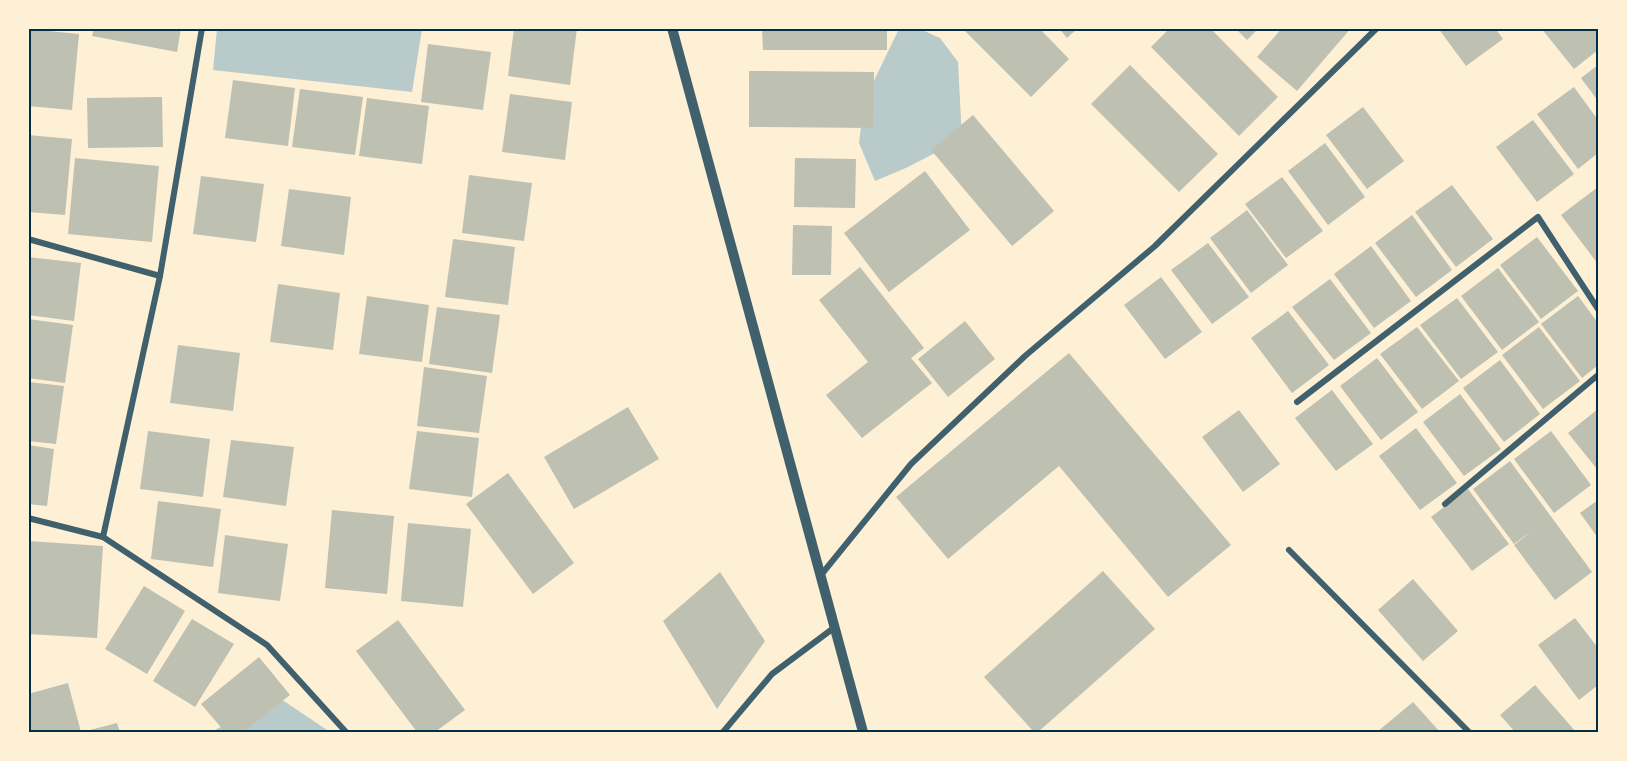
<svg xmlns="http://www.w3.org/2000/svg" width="1627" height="761" viewBox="0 0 1627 761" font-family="Jost,sans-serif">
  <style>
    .green { fill: #b9caca }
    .building { fill: #bec0b2 }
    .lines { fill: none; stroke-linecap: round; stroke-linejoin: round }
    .minor { stroke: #3f606c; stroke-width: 6 }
    .tertiary { stroke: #3f606c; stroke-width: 10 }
    .neatline { fill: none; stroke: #003049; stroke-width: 2 }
  </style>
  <rect width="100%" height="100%" fill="#fdf0d5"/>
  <g class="green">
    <path d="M217 29H422L412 92 213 70Z"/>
    <path d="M899 29H920L940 38 958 62 962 139 908 167 875 181 859 143 864 101Z"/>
    <path d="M278 697 327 730 328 732H211Z"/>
  </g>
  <g class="building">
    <path d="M94 28H181L177 52 92 36Z"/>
    <path d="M514 28H577L570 85 508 76Z"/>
    <path d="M762 28H887V50H763Z"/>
    <path d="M962 28H1039L1069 59 1031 97Z"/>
    <path d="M1059 28H1078L1067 38Z"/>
    <path d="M1170 28H1210L1278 97 1239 136 1151 47Z"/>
    <path d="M1235 28H1259L1247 40Z"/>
    <path d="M1282 28H1351L1297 91 1257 57Z"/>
    <path d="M1438 28H1495L1503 39 1466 66Z"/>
    <path d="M1541 28H1598V50L1574 69Z"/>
    <path d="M28 29 79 34 72 110 28 106Z"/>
    <path d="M428 44 491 52 483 110 421 102Z"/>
    <path d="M1130 65 1218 154 1179 192 1091 104Z"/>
    <path d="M1598 65V101L1581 78Z"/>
    <path d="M749 71 874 72 873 128 749 127Z"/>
    <path d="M233 80 295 88 288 146 225 138Z"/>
    <path d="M1574 87 1598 120V153L1578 169 1537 114Z"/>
    <path d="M300 89 363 97 355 155 292 147Z"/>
    <path d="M510 94 572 102 565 160 502 152Z"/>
    <path d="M162 97 163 147 88 148 87 98Z"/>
    <path d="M367 98 429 106 422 164 359 156Z"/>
    <path d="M1363 107 1404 161 1367 189 1326 135Z"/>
    <path d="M973 115 1054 211 1012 246 931 150Z"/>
    <path d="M1533 120 1574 174 1537 202 1496 147Z"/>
    <path d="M28 135 72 139 65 215 28 212Z"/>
    <path d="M1325 143 1365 197 1328 225 1288 171Z"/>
    <path d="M75 158 159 166 152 242 68 234Z"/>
    <path d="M795 158 856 159 855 208 794 207Z"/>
    <path d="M925 171 970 230 889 292 844 233Z"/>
    <path d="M469 175 532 183 524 241 462 233Z"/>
    <path d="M201 176 264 184 256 242 193 234Z"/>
    <path d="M1282 177 1323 231 1286 258 1245 204Z"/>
    <path d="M1452 185 1493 239 1456 267 1415 212Z"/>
    <path d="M1598 187V264L1561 215Z"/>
    <path d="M289 189 351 197 344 255 281 246Z"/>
    <path d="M1247 210 1288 265 1251 293 1210 238Z"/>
    <path d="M1412 215 1452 270 1416 297 1375 243Z"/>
    <path d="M793 225 832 226 831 275H792Z"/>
    <path d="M1537 237 1578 291 1541 319 1500 265Z"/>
    <path d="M453 239 515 247 508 305 445 297Z"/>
    <path d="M1208 243 1249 297 1212 324 1171 270Z"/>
    <path d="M1371 246 1411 301 1374 328 1334 274Z"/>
    <path d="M28 257 81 263 74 321 28 315Z"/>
    <path d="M860 267 924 348 911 358 932 383 862 438 826 395 868 362 819 300Z"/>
    <path d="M1498 268 1539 322 1502 350 1461 296Z"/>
    <path d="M1161 277 1202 332 1165 359 1124 305Z"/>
    <path d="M1330 279 1371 333 1334 360 1292 307Z"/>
    <path d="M278 284 340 293 333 350 270 342Z"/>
    <path d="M367 296 429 305 422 362 359 354Z"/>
    <path d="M1578 296 1598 323V365L1582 378 1541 324Z"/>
    <path d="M1457 298 1498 352 1461 379 1420 325Z"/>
    <path d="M437 307 500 315 492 373 429 364Z"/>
    <path d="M1288 311 1329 365 1292 393 1251 338Z"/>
    <path d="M28 319 73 325 65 383 28 378Z"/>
    <path d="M965 321 995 359 948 397 918 359Z"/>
    <path d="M1417 327 1459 381 1422 409 1380 354Z"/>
    <path d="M1539 327 1580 381 1543 409 1502 355Z"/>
    <path d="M178 345 240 353 233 411 170 403Z"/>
    <path d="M1069 353 1231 545 1168 597 1059 466 948 559 896 497Z"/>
    <path d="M1377 358 1418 412 1381 440 1340 386Z"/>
    <path d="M1500 360 1540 414 1504 442 1463 388Z"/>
    <path d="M424 367 487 376 479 433 417 426Z"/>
    <path d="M28 382 64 386 56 444 28 441Z"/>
    <path d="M1332 390 1373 444 1336 471 1295 418Z"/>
    <path d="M1460 394 1501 449 1464 476 1423 422Z"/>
    <path d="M628 407 659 459 574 509 544 457Z"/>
    <path d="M1598 409V468L1597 469 1568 433Z"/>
    <path d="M1239 410 1280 464 1243 492 1202 437Z"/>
    <path d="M1416 428 1457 483 1420 510 1379 456Z"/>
    <path d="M148 431 210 439 203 497 140 489Z"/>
    <path d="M417 431 479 438 472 497 409 489Z"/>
    <path d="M1551 431 1591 485 1554 513 1514 459Z"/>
    <path d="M231 440 294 447 286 506 223 497Z"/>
    <path d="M28 445 54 449 47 506 28 504Z"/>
    <path d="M1510 461 1592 572 1555 600 1514 545 1532 531 1514 544 1473 489Z"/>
    <path d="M508 473 574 563 533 594 466 504Z"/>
    <path d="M1468 489 1509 544 1472 571 1431 517Z"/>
    <path d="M1598 500V538L1580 513Z"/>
    <path d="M158 501 221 509 213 567 151 559Z"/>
    <path d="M332 510 394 516 387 594 325 588Z"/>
    <path d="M408 523 471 529 463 607 401 601Z"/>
    <path d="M225 535 288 544 280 601 218 593Z"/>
    <path d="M28 541 103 546 97 638 28 634Z"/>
    <path d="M1103 571 1155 629 1038 732H1034L984 677Z"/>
    <path d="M720 572 765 641 717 709 663 621Z"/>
    <path d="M1413 579 1458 631 1423 661 1378 610Z"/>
    <path d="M144 586 185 611 147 674 105 649Z"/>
    <path d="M1575 618 1598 648V685L1579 700 1538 645Z"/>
    <path d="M192 619 234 644 195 707 153 681Z"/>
    <path d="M398 620 465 710 435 732H417L356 651Z"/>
    <path d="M259 657 290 695 243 732H225L201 704Z"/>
    <path d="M68 683 81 732H31L28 724V694Z"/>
    <path d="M1535 685 1576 732H1515L1500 715Z"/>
    <path d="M1413 702 1440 732H1377Z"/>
    <path d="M117 723 120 732H82Z"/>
  </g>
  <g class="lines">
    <g class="minor">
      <path d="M28 239 160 276"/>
      <path d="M1297 402 1538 217 1598 309"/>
      <path d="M1445 504 1598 375"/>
      <path d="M28 518 103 537 267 645 346 732"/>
      <path d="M103 537 160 276 202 28"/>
      <path d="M1289 550 1469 732"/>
      <path d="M821 575 911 464 1025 356 1155 246 1377 28"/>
      <path d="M723 732 772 674 835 627"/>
    </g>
    <path class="tertiary" d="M672 28 863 732"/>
  </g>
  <rect width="1627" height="761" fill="none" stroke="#fdf0d5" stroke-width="60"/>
  <rect x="30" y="30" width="1567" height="701" class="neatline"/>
</svg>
